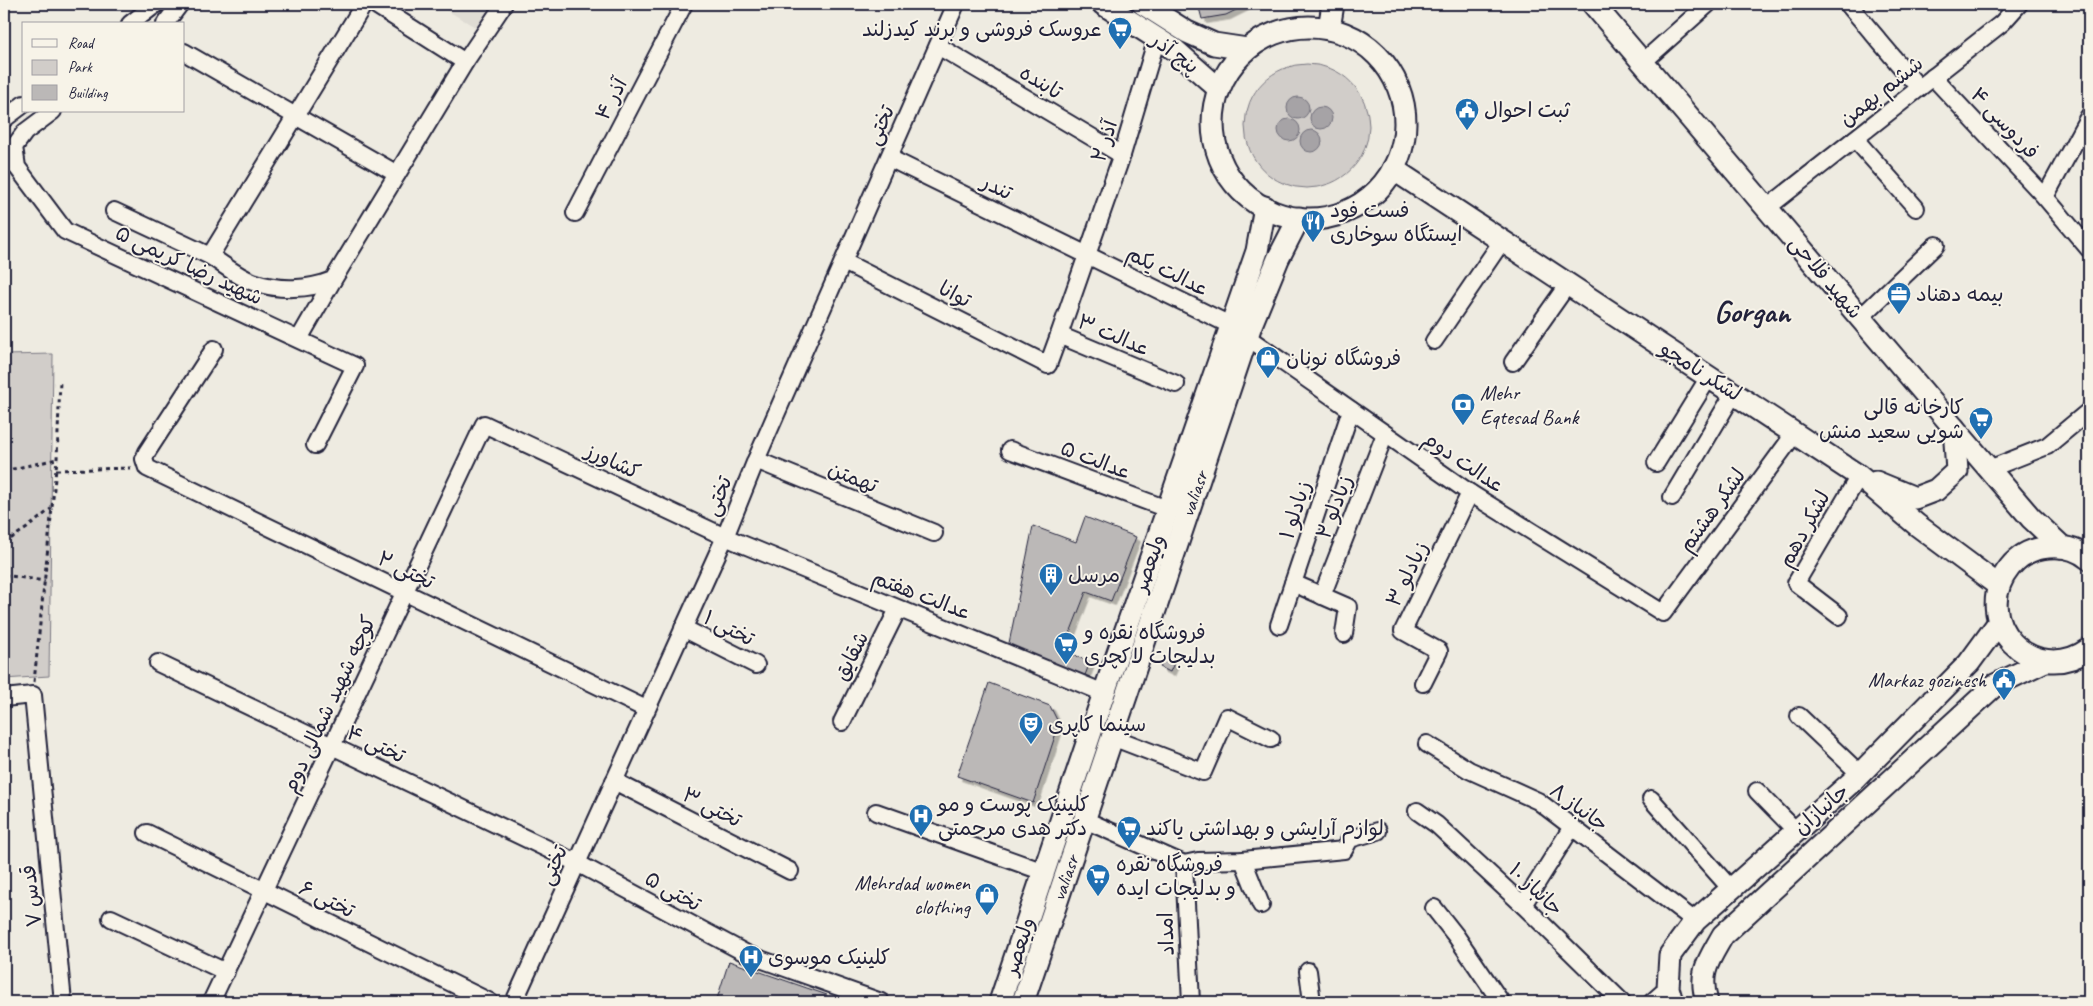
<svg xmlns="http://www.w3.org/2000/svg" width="2093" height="1006" viewBox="0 0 2093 1006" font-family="Caveat,'Playpen Sans Arabic',sans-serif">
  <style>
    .built { fill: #dfdcd4 }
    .green { fill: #d1cdc9; stroke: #7a7882 }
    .water { fill: #a6a3a6; stroke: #716f7b }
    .building { fill: #bbb8b7; stroke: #22223b; filter: url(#shadow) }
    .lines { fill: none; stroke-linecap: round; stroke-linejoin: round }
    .minor-casing { stroke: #22223b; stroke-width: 20 }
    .major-casing { stroke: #22223b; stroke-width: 25 }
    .path { stroke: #22223b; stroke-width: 3; stroke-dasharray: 4 4; stroke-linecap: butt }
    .minor { stroke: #f7f3e8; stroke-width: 16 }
    .major { stroke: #f7f3e8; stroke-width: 21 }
    .labels { text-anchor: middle; stroke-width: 4; stroke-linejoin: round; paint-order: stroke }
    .poi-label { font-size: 21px; fill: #22223b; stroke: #f7f3e8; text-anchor: start }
    .street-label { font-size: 21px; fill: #22223b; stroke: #f7f3e8 }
    .town-label { font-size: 31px; font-weight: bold; fill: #22223b; stroke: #f7f3e8 }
  </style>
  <defs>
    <filter id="shadow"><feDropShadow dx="4.5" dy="4.5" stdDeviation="0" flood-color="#0004"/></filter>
  </defs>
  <rect width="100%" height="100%" fill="#eeebe1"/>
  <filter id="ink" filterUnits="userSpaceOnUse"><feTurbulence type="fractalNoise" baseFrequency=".02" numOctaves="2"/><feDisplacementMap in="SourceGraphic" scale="10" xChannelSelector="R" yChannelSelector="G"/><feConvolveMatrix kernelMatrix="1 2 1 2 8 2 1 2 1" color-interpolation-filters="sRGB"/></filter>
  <g filter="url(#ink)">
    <path class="built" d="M436 4H491L477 28Z"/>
    <g class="green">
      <circle cx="1307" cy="126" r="62"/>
      <path d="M53 354 49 676 4 679V355Z"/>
    </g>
    <g class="water">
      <circle cx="1298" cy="108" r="11"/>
      <circle cx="1321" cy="118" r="11"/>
      <circle cx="1289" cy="130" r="11"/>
      <circle cx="1311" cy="141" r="11"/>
    </g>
    <g class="building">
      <path d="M1198 4H1248L1226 15 1202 19Z"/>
      <path d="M1085 517 1136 537 1111 601 1086 592 1063 651 1090 662 1084 678 1008 648 1033 526 1076 542Z"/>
      <path d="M1163 658 1174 663 1170 672 1160 667Z"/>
      <path d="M989 683 1050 706 1059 724 1033 803 957 776Z"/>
      <path d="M729 961 827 995 824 1002H716Z"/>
    </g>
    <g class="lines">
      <defs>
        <g id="minor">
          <path d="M364 4 210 256C223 264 238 277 253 282 279 291 308 290 333 280L465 62 504 4"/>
          <path d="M374 4 465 62"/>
          <path d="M1848 4 1919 88"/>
          <path d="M130 24 156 4"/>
          <path d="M165 24 180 4"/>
          <path d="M1157 38 1122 155 1059 335 1176 384"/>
          <path d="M938 46 1122 155"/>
          <path d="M184 52 397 174"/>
          <path d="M1643 62 1708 4"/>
          <path d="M1933 77 2045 197 2089 249"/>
          <path d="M53 111 25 132 14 147 17 167 65 231 355 366 315 445"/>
          <path d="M4 119 24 104"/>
          <path d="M1855 139 1916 208"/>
          <path d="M889 158 1230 325"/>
          <path d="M2045 197 2089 116"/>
          <path d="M1767 208 2002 23 2019 4"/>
          <path d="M114 211 210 256"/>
          <path d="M575 213 684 4"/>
          <path d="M844 262 1048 365 1059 335"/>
          <path d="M1860 318 1936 245"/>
          <path d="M1247 337 1470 493 1663 613 1795 433"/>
          <path d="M299 339 333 280"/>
          <path d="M1434 341 1502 241"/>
          <path d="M214 349 147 452 144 459 147 468 646 709"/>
          <path d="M1513 362 1568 284"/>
          <path d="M1010 450 1167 509"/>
          <path d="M756 460 934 533"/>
          <path d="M1656 463 1709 377"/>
          <path d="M1989 469 2047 446 2089 411"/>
          <path d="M1672 497 1734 393"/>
          <path d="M1293 583 1348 607 1344 634"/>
          <path d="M1322 596 1385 434"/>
          <path d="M1839 616 1796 583 1859 476"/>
          <path d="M1279 625 1351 410"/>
          <path d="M683 628 756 665"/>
          <path d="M158 663 577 863 749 955 881 1002"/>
          <path d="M1423 683 1439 651 1403 631 1470 493"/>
          <path d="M4 698 33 695 63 1002"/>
          <path d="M1799 716 1860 774"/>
          <path d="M842 722 898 609"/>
          <path d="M1112 737 1203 772 1227 717 1271 739"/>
          <path d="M1427 744 1469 770 1538 801 1695 921"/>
          <path d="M614 781 790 871"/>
          <path d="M1757 791 1796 831"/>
          <path d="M1651 799 1731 889"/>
          <path d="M1417 811 1437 825 1523 905 1622 1002"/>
          <path d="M876 812 1044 872"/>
          <path d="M1085 820 1184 864 1198 861 1243 860 1344 850 1350 839 1378 831"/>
          <path d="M147 833 490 1002"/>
          <path d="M1243 860 1261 905"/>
          <path d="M1184 864 1191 1002"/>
          <path d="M1523 905 1572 827"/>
          <path d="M1434 908 1456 936 1501 1002"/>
          <path d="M111 918 226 972"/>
          <path d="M1308 971 1312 1002"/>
          <path d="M211 1002 484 424 725 537 1104 693"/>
          <path d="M514 1002 725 537 756 460 956 4"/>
          <path d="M1652 1002 1668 988"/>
        </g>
        <g id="major">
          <path d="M1103 4 1175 50 1219 89"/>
          <path d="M1143 4 1187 32 1214 44 1247 49"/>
          <path d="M1593 4 1954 428 2031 518 2062 547"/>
          <circle cx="1309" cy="123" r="96"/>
          <path d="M1329 29 1333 4"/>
          <path d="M1393 169 1859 476 1917 525 1999 586"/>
          <path d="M1876 482 1915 498 1936 490 1957 471 1954 428"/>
          <path d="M2089 559C2076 548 2059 545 2042 548 2030 550 2018 557 2010 567 1967 620 2033 689 2089 649"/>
          <path d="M1000 1002 1104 693 1257 251 1265 207"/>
          <path d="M1023 1002 1251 325 1278 259 1299 218"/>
          <path d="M1672 1002 1668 988 1670 955 1695 921 1855 779 1969 663 1999 622"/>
          <path d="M1707 1002C1698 972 1709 960 1723 935L1995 685 2045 661"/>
        </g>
      </defs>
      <use href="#minor" class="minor-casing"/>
      <use href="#major" class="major-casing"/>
      <g class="path">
        <path d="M56 470 131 468"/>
        <path d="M4 471 57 459"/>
        <path d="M4 543 27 528 52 508"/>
        <path d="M4 575 45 581"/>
        <path d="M34 682 57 459 60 380"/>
      </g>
      <use href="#minor" class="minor"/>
      <use href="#major" class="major"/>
    </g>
  </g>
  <defs>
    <symbol id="supermarket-pin" viewBox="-11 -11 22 30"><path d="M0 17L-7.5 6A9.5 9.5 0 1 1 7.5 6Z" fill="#1f6fb2" stroke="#f7f3e8"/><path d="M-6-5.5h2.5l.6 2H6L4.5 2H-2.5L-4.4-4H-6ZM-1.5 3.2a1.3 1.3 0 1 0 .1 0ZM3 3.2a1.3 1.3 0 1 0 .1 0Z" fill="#fff"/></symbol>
    <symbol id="civic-pin" viewBox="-11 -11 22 30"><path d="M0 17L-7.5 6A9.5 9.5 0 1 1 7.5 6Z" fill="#1f6fb2" stroke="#f7f3e8"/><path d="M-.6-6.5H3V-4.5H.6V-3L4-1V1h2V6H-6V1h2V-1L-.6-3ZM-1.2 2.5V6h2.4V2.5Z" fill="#fff"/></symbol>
    <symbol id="restaurant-pin" viewBox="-11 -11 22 30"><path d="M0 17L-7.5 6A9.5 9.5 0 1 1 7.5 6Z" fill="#1f6fb2" stroke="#f7f3e8"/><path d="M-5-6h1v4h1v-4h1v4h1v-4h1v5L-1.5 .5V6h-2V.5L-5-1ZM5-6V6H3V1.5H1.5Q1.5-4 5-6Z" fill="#fff"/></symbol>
    <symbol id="office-pin" viewBox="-11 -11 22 30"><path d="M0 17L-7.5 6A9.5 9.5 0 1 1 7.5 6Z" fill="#1f6fb2" stroke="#f7f3e8"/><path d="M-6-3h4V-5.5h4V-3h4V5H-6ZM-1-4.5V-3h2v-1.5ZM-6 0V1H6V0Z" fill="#fff"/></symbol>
    <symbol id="shop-pin" viewBox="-11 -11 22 30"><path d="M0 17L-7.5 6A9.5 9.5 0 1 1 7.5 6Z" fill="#1f6fb2" stroke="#f7f3e8"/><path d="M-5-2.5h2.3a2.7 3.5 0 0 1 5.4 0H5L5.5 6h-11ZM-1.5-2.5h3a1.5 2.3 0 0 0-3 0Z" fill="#fff"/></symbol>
    <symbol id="bank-pin" viewBox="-11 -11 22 30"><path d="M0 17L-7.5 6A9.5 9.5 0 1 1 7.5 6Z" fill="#1f6fb2" stroke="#f7f3e8"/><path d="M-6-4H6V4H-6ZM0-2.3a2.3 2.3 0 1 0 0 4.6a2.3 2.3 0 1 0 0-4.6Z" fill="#fff"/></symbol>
    <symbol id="building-pin" viewBox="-11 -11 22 30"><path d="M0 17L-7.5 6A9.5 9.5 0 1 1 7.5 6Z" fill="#1f6fb2" stroke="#f7f3e8"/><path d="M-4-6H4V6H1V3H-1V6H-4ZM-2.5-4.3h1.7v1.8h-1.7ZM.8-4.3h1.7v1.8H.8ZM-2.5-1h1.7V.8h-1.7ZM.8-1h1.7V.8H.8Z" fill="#fff"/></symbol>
    <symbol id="theatre-pin" viewBox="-11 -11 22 30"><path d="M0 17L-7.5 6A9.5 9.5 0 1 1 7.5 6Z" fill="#1f6fb2" stroke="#f7f3e8"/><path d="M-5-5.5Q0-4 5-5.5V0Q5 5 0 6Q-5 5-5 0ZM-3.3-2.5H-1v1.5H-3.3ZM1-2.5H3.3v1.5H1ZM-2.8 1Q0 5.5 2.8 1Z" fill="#fff"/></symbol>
    <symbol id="hospital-pin" viewBox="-11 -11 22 30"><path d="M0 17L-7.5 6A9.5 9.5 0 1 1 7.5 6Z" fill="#1f6fb2" stroke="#f7f3e8"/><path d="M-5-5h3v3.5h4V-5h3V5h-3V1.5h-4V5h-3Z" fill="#fff"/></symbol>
  </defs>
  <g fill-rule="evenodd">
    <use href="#supermarket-pin" x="1106" y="15" width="28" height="38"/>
    <use href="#civic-pin" x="1453" y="96" width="28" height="38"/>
    <use href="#restaurant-pin" x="1299" y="208" width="28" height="38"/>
    <use href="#office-pin" x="1885" y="280" width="28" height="38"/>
    <use href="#shop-pin" x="1254" y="344" width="28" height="38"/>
    <use href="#bank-pin" x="1449" y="391" width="28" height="38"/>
    <use href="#supermarket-pin" x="1967" y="405" width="28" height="38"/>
    <use href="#building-pin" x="1037" y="561" width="28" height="38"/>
    <use href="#supermarket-pin" x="1052" y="630" width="28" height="38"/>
    <use href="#civic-pin" x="1990" y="666" width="28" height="38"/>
    <use href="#theatre-pin" x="1017" y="710" width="28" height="38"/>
    <use href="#hospital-pin" x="907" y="802" width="28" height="38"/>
    <use href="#supermarket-pin" x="1115" y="814" width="28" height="38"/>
    <use href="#supermarket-pin" x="1084" y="862" width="28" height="38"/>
    <use href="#shop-pin" x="973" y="881" width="28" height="38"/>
    <use href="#hospital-pin" x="737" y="943" width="28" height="38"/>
  </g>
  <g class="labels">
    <g class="poi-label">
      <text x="1102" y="36" text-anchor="end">عروسک فروشی و برند کیدزلند</text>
      <text x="1484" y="117">ثبت احوال</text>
      <text x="1330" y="217">فست فود<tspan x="1330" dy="24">ایستگاه سوخاری</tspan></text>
      <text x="1916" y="301">بیمه دهناد</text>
      <text x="1286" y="365">فروشگاه نونان</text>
      <text x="1480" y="400">Mehr<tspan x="1480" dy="24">Eqtesad Bank</tspan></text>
      <text x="1964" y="414" text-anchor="end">کارخانه قالی<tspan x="1964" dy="24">شویی سعید منش</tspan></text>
      <text x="1068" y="582">مرسل</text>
      <text x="1084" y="639">فروشگاه نقره و<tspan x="1084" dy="24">بدلیجات لاکچری</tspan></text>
      <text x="1986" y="687" text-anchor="end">Markaz gozinesh</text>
      <text x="1048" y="731">سینما کاپری</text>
      <text x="938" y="811">کلینیک پوست و مو<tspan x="938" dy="24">دکتر هدی مرحمتی</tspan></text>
      <text x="1146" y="835">لوازم آرایشی و بهداشتی یاکند</text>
      <text x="1116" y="871">فروشگاه نقره<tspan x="1116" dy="24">و بدلیجات ایده</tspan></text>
      <text x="970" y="890" text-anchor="end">Mehrdad women<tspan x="970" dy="24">clothing</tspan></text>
      <text x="768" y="964">کلینیک موسوی</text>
    </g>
    <g class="street-label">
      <text transform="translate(1175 53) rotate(37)" y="7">پنج آذر</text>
      <text transform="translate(1041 82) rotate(31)" y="7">تابنده</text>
      <text transform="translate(1881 91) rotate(-38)" y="7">ششم بهمن</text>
      <text transform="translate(611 99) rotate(-62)" y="7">آذر ۴</text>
      <text transform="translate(2005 123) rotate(47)" y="7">۴ فردوسی</text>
      <text transform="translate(880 125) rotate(-66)" y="7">تختی</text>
      <text transform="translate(1104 141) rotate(-72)" y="7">۲ آذر</text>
      <text transform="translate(997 187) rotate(26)" y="7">تندر</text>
      <text transform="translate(189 265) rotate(25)" y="7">شهید رضا کریمی ۵</text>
      <text transform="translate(1168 271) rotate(26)" y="7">عدالت یکم</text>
      <text transform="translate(1826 277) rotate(50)" y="7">شهید فلاحی</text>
      <text transform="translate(955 294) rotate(27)" y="7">توانا</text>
      <text transform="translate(1114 335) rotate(23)" y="7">عدالت ۳</text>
      <text transform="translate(1701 371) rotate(33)" y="7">لشکر نامجو</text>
      <text transform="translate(1096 460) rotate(21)" y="7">عدالت ۵</text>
      <text transform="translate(613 461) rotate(25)" y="7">کشاورز</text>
      <text transform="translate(1464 462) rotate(34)" y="7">عدالت دوم</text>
      <text transform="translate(853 477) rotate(22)" y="7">تهمتن</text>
      <text transform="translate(1194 494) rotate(-71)" y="7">valiasr</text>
      <text transform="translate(718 496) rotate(-68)" y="7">تختی</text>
      <text transform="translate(1334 507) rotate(-69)" y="7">زیادلو ۲</text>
      <text transform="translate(1295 510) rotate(-72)" y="7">زیادلو ۱</text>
      <text transform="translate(1712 510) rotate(-54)" y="7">لشکر هشتم</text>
      <text transform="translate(1804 529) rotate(-61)" y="7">لشکر دهم</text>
      <text transform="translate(1149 563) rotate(-71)" y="7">ولیعصر</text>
      <text transform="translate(406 570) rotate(26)" y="7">تختی ۲</text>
      <text transform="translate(1407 574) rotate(-64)" y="7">زیادلو ۳</text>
      <text transform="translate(922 595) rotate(21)" y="7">عدالت هفتم</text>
      <text transform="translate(729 628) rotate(27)" y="7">۱ تختی</text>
      <text transform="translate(851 656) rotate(-63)" y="7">شقایق</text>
      <text transform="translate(329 704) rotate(-65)" y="7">کوچه شهید شمالی دوم</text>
      <text transform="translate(376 744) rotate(25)" y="7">تختی ۴</text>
      <text transform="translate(712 807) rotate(27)" y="7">تختی ۳</text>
      <text transform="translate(1579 807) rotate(36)" y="7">جانباز ۸</text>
      <text transform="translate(1821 809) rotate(-41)" y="7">جانبازان</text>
      <text transform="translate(553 865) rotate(-66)" y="7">تختی</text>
      <text transform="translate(1065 878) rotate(-71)" y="7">valiasr</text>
      <text transform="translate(1536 889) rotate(44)" y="7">۱۰ جانباز</text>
      <text transform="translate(673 891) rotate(29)" y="7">۵ تختی</text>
      <text transform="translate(31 896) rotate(-96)" y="7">قدس ۷</text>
      <text transform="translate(327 899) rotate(26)" y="7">تختی ۶</text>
      <text transform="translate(1166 934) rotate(-92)" y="7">امداد</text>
      <text transform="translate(1019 946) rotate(-72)" y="7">ولیعصر</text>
    </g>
    <g class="town-label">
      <text x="1752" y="322">Gorgan</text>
    </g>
  </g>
  <rect width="2093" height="1006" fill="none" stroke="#f7f3e8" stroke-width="20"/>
  <rect x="10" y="10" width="2073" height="986" fill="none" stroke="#22223b" stroke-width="2" filter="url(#ink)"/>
  <rect x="22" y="22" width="162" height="90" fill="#f7f3e8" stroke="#a29fa3"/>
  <rect x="32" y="39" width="25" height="8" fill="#f7f3e8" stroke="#a29fa3"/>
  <text x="68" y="48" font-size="15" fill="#22223b">Road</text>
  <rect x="32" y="60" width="25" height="15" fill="#d1cdc9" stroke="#a29fa3"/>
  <text x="68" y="72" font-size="15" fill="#22223b">Park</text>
  <rect x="32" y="85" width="25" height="15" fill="#bbb8b7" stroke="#a29fa3"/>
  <text x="68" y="98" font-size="15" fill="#22223b">Building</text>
</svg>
